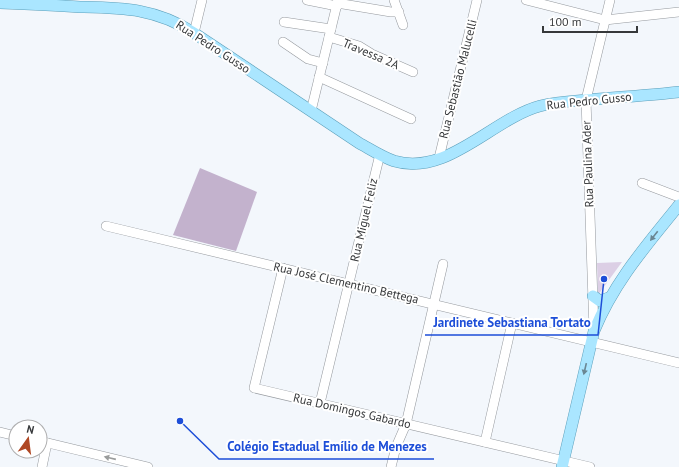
<svg xmlns="http://www.w3.org/2000/svg" width="679" height="467" viewBox="0 0 679 467" font-family="'PT Sans',sans-serif">
  <style>
    .green { fill: #dccfe5 }
    .forest { fill: #c3b2cd }
    .lines { fill: none; stroke-linecap: round; stroke-linejoin: round }
    .minor-casing { stroke: #95999e; stroke-width: 10 }
    .major-casing { stroke: #5c9fba; stroke-width: 12 }
    .minor { stroke: #fff; stroke-width: 9 }
    .major { stroke: #aae6ff; stroke-width: 11 }
    .oneway { fill: #6a8693 }
    .oneway2 { fill: #9a9c9c }
    .labels { text-anchor: middle; stroke-width: 4; stroke-linejoin: round; paint-order: stroke }
    .street-label { font-size: 12px; fill: #36383a; stroke: #fff }
    .leader { fill: none; stroke: #1d4ed8; stroke-width: 1.5 }
    .callout-dot { fill: #1d4ed8; stroke: #fff; stroke-width: 1.5 }
    .callout-label { font-size: 13px; text-anchor: middle; font-weight: bold; fill: #1d4ed8; stroke: #fff; stroke-width: 4; stroke-linejoin: round; paint-order: stroke }
  </style>
  <rect width="100%" height="100%" fill="#f3f7fc"/>
  <path class="green" d="M622 262 598 295 597 263Z"/>
  <path class="forest" d="M200 168 257 192 236 251 173 235Z"/>
  <g class="lines">
    <defs>
      <g id="minor">
        <path d="M307 0 337 6"/>
        <path d="M394 0 403 25"/>
        <path d="M526 0 605 20 679 12"/>
        <path d="M337 3 391 12H399"/>
        <path d="M284 22 331 29"/>
        <path d="M194 33 202 0"/>
        <path d="M329 37 359 46 372 54 413 72"/>
        <path d="M283 42 308 59 323 63"/>
        <path d="M319 77 411 119"/>
        <path d="M311 111 338 0"/>
        <path d="M439 158 477 0"/>
        <path d="M642 183 679 197"/>
        <path d="M106 226 679 363"/>
        <path d="M283 268 254 388 590 467"/>
        <path d="M594 330 586 100 610 0"/>
        <path d="M320 403 380 154"/>
        <path d="M0 432 16 436"/>
        <path d="M40 441 148 467"/>
        <path d="M485 442 512 323"/>
        <path d="M42 467 47 443"/>
        <path d="M391 467 396 447 406 424 443 264"/>
      </g>
      <g id="major">
        <path d="M0 3C27 4 53 5 80 7 123 8 156 8 194 33L359 143C370 149 382 157 394 161 447 177 492 119 540 106 559 101 578 101 597 99 625 97 652 95 679 92"/>
        <path d="M593 296 600 301 608 298"/>
        <path d="M562 467 594 331C614 282 646 246 679 205"/>
      </g>
    </defs>
    <use href="#minor" class="minor-casing"/>
    <use href="#major" class="major-casing"/>
    <use href="#minor" class="minor"/>
    <use href="#major" class="major"/>
  </g>
  <defs><path id="oneway-solid" d="M-6-.8H1V-3.2L6.5 0L1 3.2V.8H-6Z"/></defs>
  <g class="oneway">
    <use href="#oneway-solid" transform="translate(654 236) rotate(128)"/>
    <use href="#oneway-solid" transform="translate(585 369) rotate(103)"/>
  </g>
  <use class="oneway2" href="#oneway-solid" transform="translate(110 458) rotate(-167)"/>
  <g class="labels">
    <g class="street-label">
      <text transform="translate(213 47) rotate(33)" y="4">Rua Pedro Gusso</text>
      <text transform="translate(371 54) rotate(23)" y="4">Travessa 2A</text>
      <text transform="translate(458 79) rotate(-76)" y="4">Rua Sebastião Malucelli</text>
      <text transform="translate(589 101) rotate(-6)" y="4">Rua Pedro Gusso</text>
      <text transform="translate(588 164) rotate(-92)" y="4">Rua Paulina Ader</text>
      <text transform="translate(364 220) rotate(-77)" y="4">Rua Miguel Feliz</text>
      <text transform="translate(346 283) rotate(13)" y="4">Rua José Clementino Bettega</text>
      <text transform="translate(352 411) rotate(13)" y="4">Rua Domingos Gabardo</text>
    </g>
  </g>
  <path class="leader" d="M604 279L598 335H425M180 421L219 459H434"/>
  <g class="callout-dot">
    <circle cx="604" cy="279" r="4"/>
    <circle cx="180" cy="421" r="4"/>
  </g>
  <g class="callout-label">
    <text x="512" y="327">Jardinete Sebastiana Tortato</text>
    <text x="327" y="451">Colégio Estadual Emílio de Menezes</text>
  </g>
  <g transform="translate(28 439) rotate(14)"><circle r="19" fill="#ffffff" stroke="#afafb0"/>
  <path d="M0-3L7 15L0 10L-7 15Z" fill="#af4723"/>
  <text y="-6" font-size="11" font-weight="bold" text-anchor="middle" fill="#36383a">N</text>
  </g>
  <path d="M543 26v6h94v-6" fill="none" stroke="#36383a" stroke-width="2"/>
  <text x="549" y="26" font-size="12" fill="#36383a" stroke="#ffffff" stroke-width="3" paint-order="stroke">100 m</text>
</svg>
